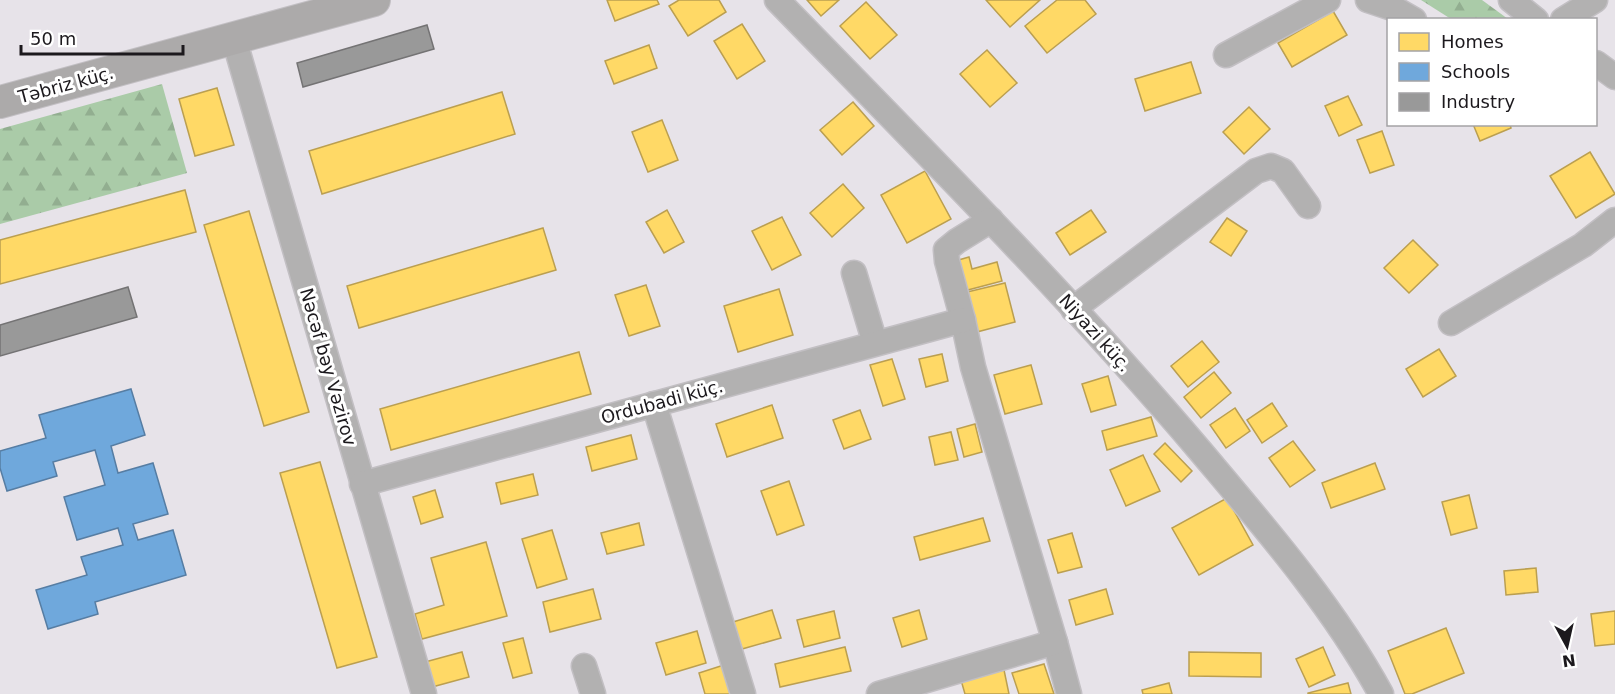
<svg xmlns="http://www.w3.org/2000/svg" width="1615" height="694" viewBox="0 0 1615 694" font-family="'DejaVu Sans',sans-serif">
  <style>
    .forest { fill: url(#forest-firs) }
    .homes { fill: #ffd966; stroke: #bb9f50; stroke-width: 1.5 }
    .schools { fill: #6fa8dc; stroke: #567da3; stroke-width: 1.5 }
    .industry { fill: #999; stroke: #747374; stroke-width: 1.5 }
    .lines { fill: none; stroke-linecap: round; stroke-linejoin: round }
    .minor-casing { stroke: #c2bfc3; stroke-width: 27 }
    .major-casing { stroke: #c2bfc3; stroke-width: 34 }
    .minor { stroke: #b2b1b1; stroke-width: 24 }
    .major { stroke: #acaaaa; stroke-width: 32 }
    .labels { text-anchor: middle; stroke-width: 6; stroke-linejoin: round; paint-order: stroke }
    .street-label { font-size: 18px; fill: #1c191d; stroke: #fff }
  </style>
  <defs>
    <pattern id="forest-firs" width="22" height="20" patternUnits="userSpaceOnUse" patternTransform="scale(1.5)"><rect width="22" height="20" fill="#aacba8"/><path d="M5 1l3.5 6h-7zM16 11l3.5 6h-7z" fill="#92ae90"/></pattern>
  </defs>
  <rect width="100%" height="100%" fill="#e7e3e9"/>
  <g class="forest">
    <path d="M1421 0H1482L1508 19H1451Z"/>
    <path d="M162 84 187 173 0 224V129Z"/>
  </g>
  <g class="homes">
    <path d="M607 0H657L659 4 615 21Z"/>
    <path d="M679 0H719L726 12 688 36 669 6Z"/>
    <path d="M807 0H839L821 16Z"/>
    <path d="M986 0H1040L1010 27Z"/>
    <path d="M1057 0H1085L1096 14 1047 53 1025 26Z"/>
    <path d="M866 2 897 35 870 59 840 26Z"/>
    <path d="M1333 11 1347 35 1292 67 1278 43Z"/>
    <path d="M742 24 765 61 737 79 714 41Z"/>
    <path d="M649 45 657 68 614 84 605 61Z"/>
    <path d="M987 50 1017 83 990 107 960 74Z"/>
    <path d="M1191 62 1201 93 1145 111 1135 79Z"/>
    <path d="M217 88 234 145 195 156 179 99Z"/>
    <path d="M502 92 515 134 322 194 309 151Z"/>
    <path d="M1348 96 1362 125 1339 136 1325 106Z"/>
    <path d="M853 102 874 126 842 155 820 130Z"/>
    <path d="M1249 107 1270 129 1244 154 1223 132Z"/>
    <path d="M662 120 678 160 648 172 632 132Z"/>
    <path d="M1473 124H1510L1511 128 1480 141Z"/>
    <path d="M1382 131 1394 165 1370 173 1357 140Z"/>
    <path d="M1590 152 1615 194 1576 218 1550 176Z"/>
    <path d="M925 171 951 219 907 243 881 195Z"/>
    <path d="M843 184 864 208 832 237 810 213Z"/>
    <path d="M185 190 196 232 0 284V240Z"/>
    <path d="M667 210 684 242 664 253 646 222Z"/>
    <path d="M1091 210 1106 232 1070 255 1056 233Z"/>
    <path d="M249 211 309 412 264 426 204 225Z"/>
    <path d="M782 217 801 255 772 270 752 231Z"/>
    <path d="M1227 218 1247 231 1231 256 1210 242Z"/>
    <path d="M543 228 556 270 359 328 347 286Z"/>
    <path d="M1413 240 1438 265 1409 293 1384 268Z"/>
    <path d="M969 257 972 269 997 262 1002 281 964 291 955 261Z"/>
    <path d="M1005 283 1015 322 973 333 963 293Z"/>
    <path d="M646 285 660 326 629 336 615 295Z"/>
    <path d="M779 289 793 335 738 352 724 306Z"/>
    <path d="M1202 341 1219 362 1188 387 1171 366Z"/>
    <path d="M1439 349 1456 376 1423 397 1406 369Z"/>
    <path d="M579 352 591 394 391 450 380 409Z"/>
    <path d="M942 354 948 381 926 387 919 359Z"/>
    <path d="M892 359 905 399 883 406 870 365Z"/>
    <path d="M1031 365 1042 404 1005 414 994 375Z"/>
    <path d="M1214 372 1231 393 1201 418 1184 397Z"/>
    <path d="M1108 376 1116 405 1091 412 1082 384Z"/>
    <path d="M1272 403 1287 426 1262 443 1247 420Z"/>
    <path d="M772 405 783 438 727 457 716 424Z"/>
    <path d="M1235 408 1250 431 1226 448 1210 425Z"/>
    <path d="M860 410 871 439 844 449 833 420Z"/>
    <path d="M1151 417 1157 436 1107 450 1102 431Z"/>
    <path d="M975 424 982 452 964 457 957 429Z"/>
    <path d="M951 432 958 460 935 465 929 437Z"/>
    <path d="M631 435 637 459 592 471 586 447Z"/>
    <path d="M1293 441 1315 470 1290 487 1269 458Z"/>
    <path d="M1165 443 1192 471 1181 482 1154 454Z"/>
    <path d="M1143 455 1160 491 1126 506 1110 470Z"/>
    <path d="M320 462 377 657 337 668 280 473Z"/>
    <path d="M1375 463 1385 489 1331 508 1322 483Z"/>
    <path d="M533 474 538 495 501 504 496 483Z"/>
    <path d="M789 481 804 525 777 535 761 491Z"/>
    <path d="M435 490 443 517 421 524 413 497Z"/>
    <path d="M1469 495 1477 528 1451 535 1442 502Z"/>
    <path d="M1227 498 1253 545 1199 575 1172 528Z"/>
    <path d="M983 518 990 541 920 560 914 537Z"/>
    <path d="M639 523 644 545 607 554 601 533Z"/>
    <path d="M552 530 567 579 537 588 522 539Z"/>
    <path d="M1072 533 1082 567 1058 573 1048 540Z"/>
    <path d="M486 542 507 616 422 639 415 614 444 605 431 558Z"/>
    <path d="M1536 568 1538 592 1506 595 1504 571Z"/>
    <path d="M593 589 601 619 550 632 543 602Z"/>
    <path d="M1106 589 1113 614 1076 625 1069 600Z"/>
    <path d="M772 610 781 638 742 649 733 622Z"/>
    <path d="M919 610 927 639 902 647 893 618Z"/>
    <path d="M834 611 840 638 804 647 797 620Z"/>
    <path d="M1615 611V644L1595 646 1591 614Z"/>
    <path d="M1446 628 1464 673 1412 694H1405L1388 651Z"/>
    <path d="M697 631 706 663 666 675 656 643Z"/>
    <path d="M523 638 532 673 513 678 503 643Z"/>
    <path d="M845 647 851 671 780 687 775 664Z"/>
    <path d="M1323 647 1335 675 1309 687 1296 659Z"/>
    <path d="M462 652 469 677 432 687 425 662Z"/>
    <path d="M1189 652 1261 653V677L1189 676Z"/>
    <path d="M727 664 736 694H705L699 673Z"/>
    <path d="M1044 664 1054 694H1019L1012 673Z"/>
    <path d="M1004 670 1009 694H965L961 680Z"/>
    <path d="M1169 683 1172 694H1143L1142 690Z"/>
    <path d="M1348 683 1351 694H1308V693Z"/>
  </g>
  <path class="schools" d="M131 389 145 435 111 446 118 473 153 463 168 514 133 524 138 540 173 530 186 575 95 602 98 614 48 629 36 590 87 575 81 557 123 545 118 528 77 540 64 497 105 485 95 450 53 462 57 476 7 491 0 468V451L46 438 39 415Z"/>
  <g class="industry">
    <path d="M427 25 434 49 303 87 297 63Z"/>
    <path d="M128 287 137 317 0 356V325Z"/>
  </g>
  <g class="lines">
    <defs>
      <g id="minor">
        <path d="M777 0C921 148 1068 295 1202 453 1266 529 1333 606 1381 694"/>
        <path d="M1368 0 1395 9 1414 20"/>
        <path d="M1511 0 1536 20"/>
        <path d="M1563 20 1595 0"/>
        <path d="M234 39 424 694"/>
        <path d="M1226 55 1328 0"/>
        <path d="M1596 63 1615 77"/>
        <path d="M991 220 957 241 946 250 947 261 963 320 973 367 1055 642 1069 694"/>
        <path d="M854 273 875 343"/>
        <path d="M1073 309 1256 171 1271 166 1283 171 1308 206"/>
        <path d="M1451 323 1583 245 1615 220"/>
        <path d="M654 404 743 694"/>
        <path d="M362 484 963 320"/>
        <path d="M584 666 593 694"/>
        <path d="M879 694 1055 642"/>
      </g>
      <path id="major" d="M0 102 374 0"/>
    </defs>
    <use href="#minor" class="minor-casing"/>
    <use href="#major" class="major-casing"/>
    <use href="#minor" class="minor"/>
    <use href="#major" class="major"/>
  </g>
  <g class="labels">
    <g class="street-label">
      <text transform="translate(66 85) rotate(-15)" y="6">Təbriz küç.</text>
      <text transform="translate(1095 333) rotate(48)" y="6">Niyazi küç.</text>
      <text transform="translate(328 367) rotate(74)" y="6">Nəcəf bəy Vəzirov</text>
      <text transform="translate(662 402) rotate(-15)" y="6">Ordubadi küç.</text>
    </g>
  </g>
  <rect x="1387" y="18" width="210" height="108" fill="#ffffff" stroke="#a4a3a5" stroke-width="1.5"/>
  <rect x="1399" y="33" width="30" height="18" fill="#ffd966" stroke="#a4a3a5" stroke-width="1.5"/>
  <text x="1441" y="48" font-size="18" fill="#1c191d">Homes</text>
  <rect x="1399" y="63" width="30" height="18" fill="#6fa8dc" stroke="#a4a3a5" stroke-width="1.5"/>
  <text x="1441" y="78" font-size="18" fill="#1c191d">Schools</text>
  <rect x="1399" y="93" width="30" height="18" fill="#999999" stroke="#a4a3a5" stroke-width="1.5"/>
  <text x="1441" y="108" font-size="18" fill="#1c191d">Industry</text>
  <g transform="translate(1567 646) rotate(172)" stroke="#ffffff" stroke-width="4.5" paint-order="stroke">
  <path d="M0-4.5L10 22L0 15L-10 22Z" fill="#1c191d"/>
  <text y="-9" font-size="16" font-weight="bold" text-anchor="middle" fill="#1c191d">N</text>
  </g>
  <path d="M21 45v9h162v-9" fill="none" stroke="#1c191d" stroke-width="3"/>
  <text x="30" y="45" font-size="18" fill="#1c191d" stroke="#ffffff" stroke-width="4.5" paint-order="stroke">50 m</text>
</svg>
